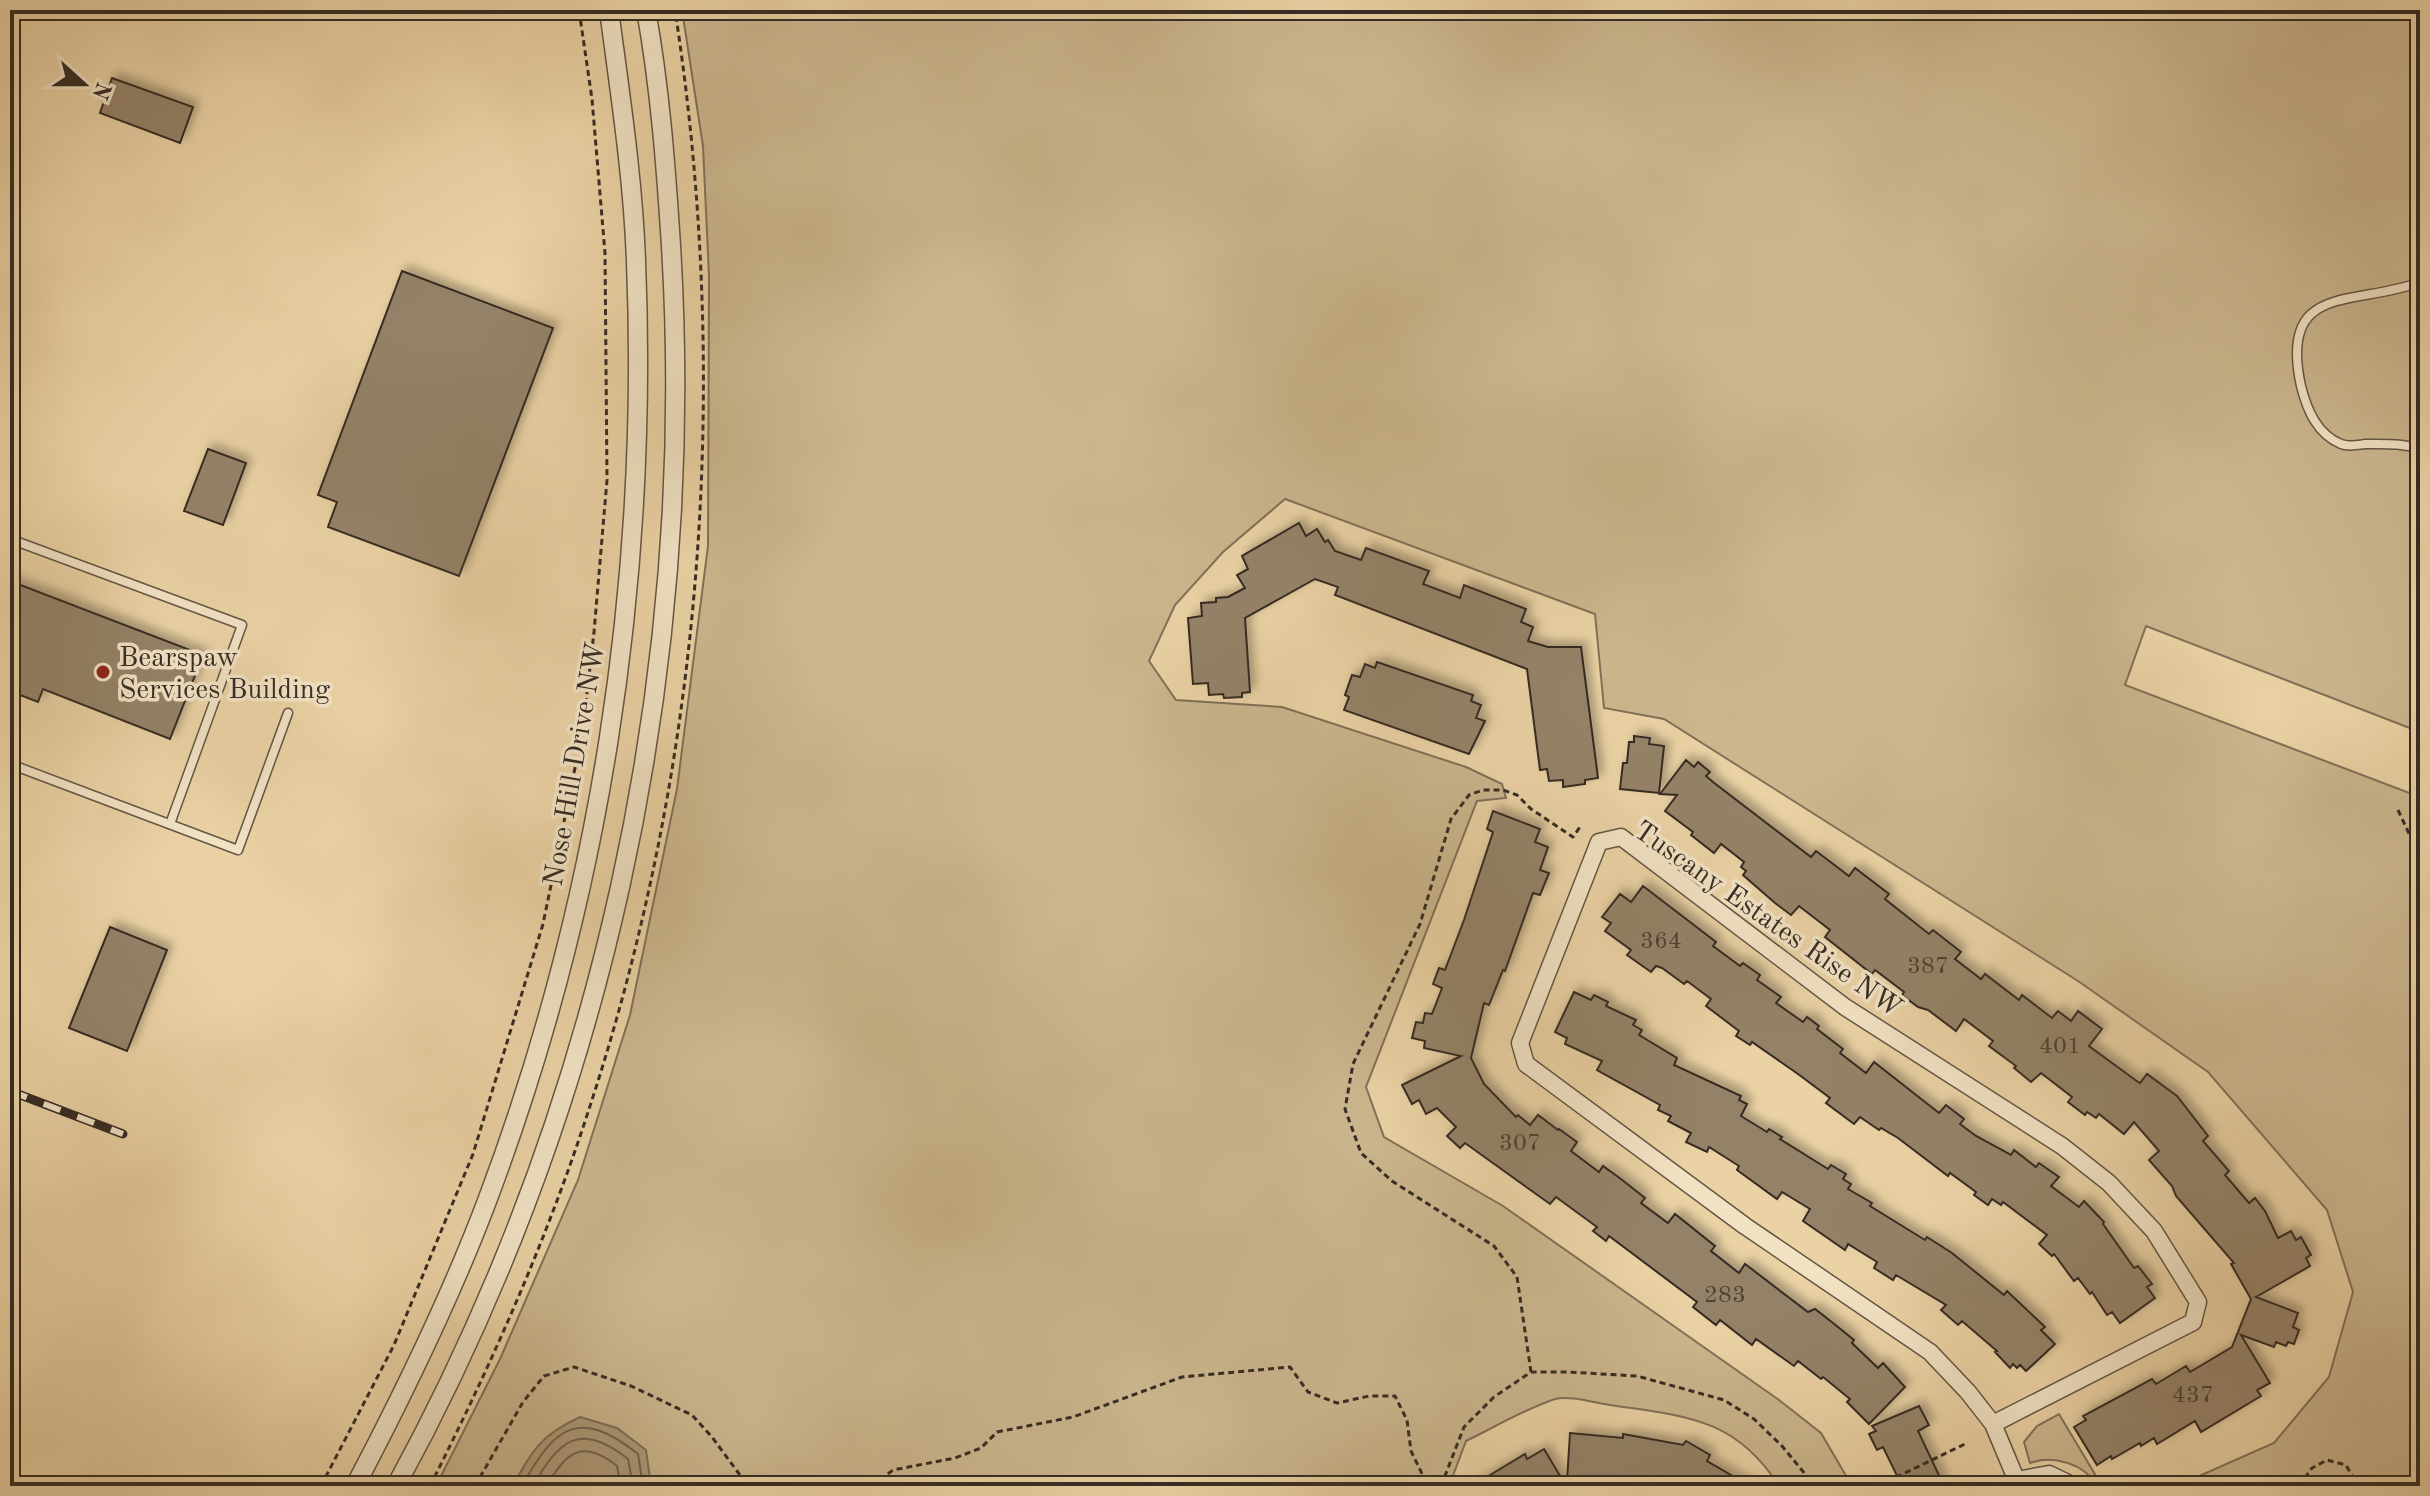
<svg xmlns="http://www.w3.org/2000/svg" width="2430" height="1496" viewBox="0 0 2430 1496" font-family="'Old Standard TT',serif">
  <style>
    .green { fill: #cbb68e; stroke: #807159; stroke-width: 2 }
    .water { fill: #ad9a78; stroke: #7d6e56; stroke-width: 2 }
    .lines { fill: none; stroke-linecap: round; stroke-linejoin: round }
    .shore { stroke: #72634e; stroke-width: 2 }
    .building { fill: #948267; stroke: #362c24; stroke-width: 2; filter: url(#shadow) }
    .service-casing { stroke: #635644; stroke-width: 11 }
    .minor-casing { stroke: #635644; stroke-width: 19 }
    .tertiary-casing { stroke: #635644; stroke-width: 21 }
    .path { stroke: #362c24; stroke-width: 3; stroke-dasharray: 6 4; stroke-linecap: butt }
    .service { stroke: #f1e2c4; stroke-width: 8 }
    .minor { stroke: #f1e2c4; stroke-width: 16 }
    .tertiary { stroke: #f1e2c4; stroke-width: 18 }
    .rail-casing { stroke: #362c24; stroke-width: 9 }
    .rail { stroke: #f1e2c4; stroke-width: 6; stroke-dasharray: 18; stroke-linecap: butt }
    .poi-dot { fill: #8f2418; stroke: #f1e2c4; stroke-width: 3 }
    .labels { text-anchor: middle; stroke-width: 7; stroke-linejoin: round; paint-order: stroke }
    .number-label { font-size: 24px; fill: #4e4235 }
    .poi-label { font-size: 28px; fill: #362c24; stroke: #f1e2c4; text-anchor: start }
    .street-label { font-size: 28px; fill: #362c24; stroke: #f1e2c4 }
  </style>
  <defs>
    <filter id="shadow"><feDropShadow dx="5.5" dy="-5.5" stdDeviation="4" flood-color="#0004"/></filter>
  </defs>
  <rect width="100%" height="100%" fill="#ead2a4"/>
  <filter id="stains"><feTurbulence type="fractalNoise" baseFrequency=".0025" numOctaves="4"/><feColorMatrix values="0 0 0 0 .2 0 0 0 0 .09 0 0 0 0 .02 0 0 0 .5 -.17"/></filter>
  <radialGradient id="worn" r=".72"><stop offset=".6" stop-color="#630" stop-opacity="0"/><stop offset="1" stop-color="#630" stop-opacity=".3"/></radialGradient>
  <g class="green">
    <path d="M682 10H2420V732L2146 626 2125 685 2420 797V1486H2168L2188 1481 2274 1443 2329 1377 2353 1292 2327 1210 2208 1072 2078 981 1664 719 1604 708 1595 614 1285 499 1223 552 1175 605 1149 661 1176 700 1282 707 1466 767 1502 784 1506 798 1477 801 1366 1087 1384 1137 1503 1206 1779 1400 1821 1433 1852 1486H1779C1735 1417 1684 1416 1610 1405 1595 1403 1570 1395 1555 1399 1525 1409 1495 1427 1466 1441L1449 1486H436L500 1359 578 1180 630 1015 677 789 708 546 709 276 703 146Z"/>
    <path d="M2059 1414 2102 1486H2097C2084 1463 2053 1455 2030 1463L2024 1442 2037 1426Z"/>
  </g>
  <path class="water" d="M580 1417 617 1428 646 1450 651 1486H513C533 1449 541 1435 580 1417Z"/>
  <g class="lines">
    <g class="shore">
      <path d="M522 1486C555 1426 579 1407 638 1454L643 1486"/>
      <path d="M533 1486C560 1438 581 1422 628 1459L633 1486"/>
      <path d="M547 1486C566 1451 583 1439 617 1466L621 1486"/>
    </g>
  </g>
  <g class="building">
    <path d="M112 78 193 107 180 143 100 113Z"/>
    <path d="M402 271 553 328 459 576 328 527 337 502 318 495Z"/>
    <path d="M208 449 246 463 223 525 184 511Z"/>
    <path d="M1299 523 1306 536 1317 529 1325 542 1328 540 1335 551 1361 560 1366 548 1429 571 1423 584 1460 598 1464 585 1526 609 1521 622 1533 627 1528 641 1548 647H1581L1598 778 1585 780V784L1563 787V780L1549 781 1547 769 1540 770 1527 669 1335 595 1338 587 1315 579 1245 618 1250 692 1242 693V697L1224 698 1223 694 1209 695 1208 683 1193 684 1188 618 1202 616 1201 603 1216 602V598L1228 597 1245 588 1237 575 1248 569 1242 556Z"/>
    <path d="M10 581 203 655 170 739 43 689 38 702 10 691Z"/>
    <path d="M1377 662 1473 695 1471 701 1481 705 1476 718 1485 721 1469 754 1344 710 1349 697 1345 695 1352 675 1360 677 1365 664 1375 668Z"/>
    <path d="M1634 736 1650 738 1649 744 1664 746 1659 793 1620 789 1623 763H1627L1629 742H1634Z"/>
    <path d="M1686 760 1694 767 1698 762 1710 772 1706 776 1713 782 1811 857 1816 851 1849 876 1855 868 1889 894 1885 899 1929 934 1933 930 1961 952 1955 959 1981 979 1985 974 2019 1000 2022 995 2052 1018 2058 1011 2071 1021 2078 1011 2102 1029 2089 1046 2138 1082 2140 1083 2147 1074 2177 1096 2208 1136 2203 1141 2229 1171 2225 1175 2249 1203 2255 1198 2265 1211 2278 1238 2291 1231 2296 1240 2301 1237 2311 1255 2306 1258 2310 1266 2256 1297 2298 1313 2293 1327 2299 1330 2294 1344 2288 1342 2286 1346 2276 1342 2274 1347 2241 1335 2270 1383 2257 1390 2261 1396 2201 1432 2195 1421 2157 1444 2154 1438 2141 1446 2140 1443 2112 1459 2111 1456 2097 1465 2074 1427 2086 1420 2083 1416 2152 1379 2156 1384 2186 1366 2190 1372 2232 1347 2251 1299 2231 1264 2234 1263 2176 1196 2172 1186 2149 1160 2159 1151 2134 1122 2124 1134 2099 1114 2096 1118 2087 1112 2085 1115 2068 1102 2072 1097 2041 1073 2031 1082 2014 1068 2016 1066 1989 1046 1993 1041 1964 1019 1956 1031 1928 1010 1918 1007 1902 995 1904 992 1875 970 1872 974 1825 937 1830 930 1799 906 1791 915 1775 903 1743 875 1746 871 1741 867 1744 862 1721 844 1714 853 1691 835 1693 832 1665 811 1677 795 1660 794Z"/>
    <path d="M1493 811 1540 829 1535 842 1548 847 1540 870 1549 873 1540 895 1533 893 1505 971 1503 970 1489 1005 1484 1003 1471 1058 1484 1084 1516 1117 1518 1115 1530 1125 1538 1115 1558 1130 1559 1129 1577 1142 1571 1151 1599 1172 1603 1166 1621 1179 1645 1198 1641 1203 1668 1223 1675 1214 1715 1246 1711 1251 1739 1273 1745 1264 1808 1312 1815 1309 1833 1323 1854 1340 1852 1343 1878 1368 1883 1363 1905 1387 1869 1424 1847 1402 1850 1399 1823 1377 1821 1379 1798 1361 1794 1366 1756 1339 1752 1345 1720 1320 1716 1325 1693 1307 1697 1302 1609 1236 1606 1241 1593 1231 1597 1227 1556 1197 1550 1204 1465 1143 1460 1148 1447 1136 1456 1127 1437 1108 1426 1114 1419 1100 1412 1104 1402 1085 1461 1056 1424 1048 1425 1041 1412 1038 1416 1022 1423 1023 1425 1013 1432 1014 1442 988 1433 984 1439 968 1445 970 1464 920 1493 832 1487 829Z"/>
    <path d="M1643 886 1716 942 1713 946 1740 966 1743 963 1760 975 1757 980 1781 997 1776 1003 1803 1022 1807 1017 1819 1026 1817 1029 1843 1049 1840 1053 1866 1073 1874 1062 1939 1113 1946 1105 1964 1119 1960 1124 1976 1136 2011 1155 2014 1150 2036 1167 2039 1163 2059 1177 2051 1186 2079 1207 2084 1201 2104 1222 2103 1224 2134 1268 2138 1266 2152 1284 2147 1287 2155 1298 2120 1323 2112 1312 2107 1315 2092 1292 2090 1294 2078 1278 2074 1281 2054 1254 2052 1256 2039 1244 2047 1235 2003 1202 2001 1205 1992 1199 1988 1205 1974 1195 1976 1192 1950 1173 1948 1176 1898 1138 1881 1128 1879 1130 1860 1117 1854 1124 1826 1103 1830 1098 1798 1074 1752 1042 1750 1045 1736 1036 1739 1031 1706 1006 1711 999 1687 981 1684 984 1662 968 1656 966 1651 972 1627 955 1631 950 1605 931 1611 923 1602 917 1620 894 1631 902Z"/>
    <path d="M110 927 167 950 127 1051 69 1028Z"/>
    <path d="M1574 992 1591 1000 1594 995 1608 1002 1606 1006 1636 1020 1633 1025 1642 1030 1639 1035 1677 1058 1674 1065 1741 1096 1739 1100 1747 1104 1741 1116 1767 1132 1769 1129 1782 1137 1780 1139 1828 1169 1831 1165 1846 1174 1843 1179 1851 1184 1848 1189 1872 1203 1870 1206 1925 1240 1927 1237 1952 1253 2004 1295 2007 1291 2045 1327 2041 1330 2055 1344 2026 1371 2020 1365 2017 1368 2013 1364 2010 1368 1995 1352 1997 1351 1962 1321 1958 1325 1941 1310 1946 1305 1896 1275 1893 1280 1874 1268 1877 1262 1848 1244 1845 1250 1803 1221 1810 1209 1782 1192 1777 1199 1737 1170 1739 1166 1709 1147 1707 1152 1686 1142 1691 1133 1668 1121 1671 1116 1658 1110 1660 1105 1597 1070 1602 1061 1565 1044 1567 1038 1555 1032Z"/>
    <path d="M1919 1406 1929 1425 1918 1431 1944 1486H1902L1883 1447 1877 1450 1869 1434 1876 1431 1872 1426Z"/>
    <path d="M1570 1433 1623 1438V1434L1683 1445 1686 1441 1710 1455 1707 1461 1750 1486H1585V1481H1567Z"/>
    <path d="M1544 1449 1566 1486H1472L1525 1454 1527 1459Z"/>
  </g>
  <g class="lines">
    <defs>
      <g id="service">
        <path d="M2420 282C2356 307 2278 281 2301 386 2307 410 2317 434 2341 444 2348 447 2358 445 2365 444 2385 444 2402 443 2420 449"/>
        <path d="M10 539 242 625 170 824"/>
        <path d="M10 764 238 850 288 713"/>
      </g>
      <g id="minor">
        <path d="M1993 1424 2193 1322 2198 1302 2154 1231 2109 1183 2062 1146 1845 1007 1621 837 1599 842 1520 1043 1526 1064 1745 1226 1930 1352 1968 1392 1993 1424 2019 1486"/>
        <path d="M2017 1480 2049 1474 2074 1486"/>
      </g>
      <g id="tertiary">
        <path d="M355 1486C404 1393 450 1299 487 1201 600 901 649 582 636 261 633 177 620 94 609 10"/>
        <path d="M396 1486C602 1109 697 674 671 246 666 167 660 88 646 10"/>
      </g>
    </defs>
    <use href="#service" class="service-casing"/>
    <use href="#minor" class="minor-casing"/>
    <use href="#tertiary" class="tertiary-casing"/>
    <g class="path">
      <path d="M2398 810 2420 857"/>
      <path d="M1531 1372 1517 1277 1494 1246 1392 1181 1361 1153 1345 1109 1353 1064 1420 924 1451 819 1469 795 1483 790H1503L1517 795 1531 809 1573 837 1580 827"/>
      <path d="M321 1486 394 1345 473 1154 543 924 583 729 594 632 607 480 605 253 592 99 579 10"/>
      <path d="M430 1486C492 1363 548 1237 590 1106 705 755 731 374 675 10"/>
      <path d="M475 1486 523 1402 544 1376 574 1367 631 1386 692 1415 712 1437 748 1486"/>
      <path d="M872 1486 893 1470 955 1458 981 1448 997 1432 1073 1417 1182 1377 1290 1367 1308 1392 1337 1403 1369 1396H1395L1407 1420 1411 1451 1428 1486"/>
      <path d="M1441 1486 1464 1427 1494 1397 1531 1372H1567L1637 1376 1724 1400 1754 1419 1782 1446 1815 1486"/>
      <path d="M1878 1486 1967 1443"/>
      <path d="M2299 1486 2312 1468 2327 1460 2346 1465 2358 1486"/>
    </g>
    <use href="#service" class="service"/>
    <use href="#minor" class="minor"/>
    <use href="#tertiary" class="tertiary"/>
    <defs>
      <path id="rail" d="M10 1091 123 1134"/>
    </defs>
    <use href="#rail" class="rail-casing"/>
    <use href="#rail" class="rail"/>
  </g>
  <circle class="poi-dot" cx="103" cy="672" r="8"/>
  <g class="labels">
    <g class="number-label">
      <text x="1661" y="948">364</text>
      <text x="1928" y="973">387</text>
      <text x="2060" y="1053">401</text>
      <text x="1520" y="1150">307</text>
      <text x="1725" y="1302">283</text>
      <text x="2193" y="1402">437</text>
    </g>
    <g class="poi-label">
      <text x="119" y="666">Bearspaw<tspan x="119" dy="32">Services Building</tspan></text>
    </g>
    <g class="street-label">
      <text transform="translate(573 764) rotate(-80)" y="10">Nose Hill Drive NW</text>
      <text transform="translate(1769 918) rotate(35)" y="10">Tuscany Estates Rise NW</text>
    </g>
  </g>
  <rect width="2430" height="1496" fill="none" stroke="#ead2a4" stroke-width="40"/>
  <rect x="12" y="12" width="2406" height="1472" fill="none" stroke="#362c24" stroke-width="4"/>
  <rect x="20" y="20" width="2390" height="1456" fill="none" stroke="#362c24" stroke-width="2"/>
  <g transform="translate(84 84) rotate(111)" stroke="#f1e2c4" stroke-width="6" paint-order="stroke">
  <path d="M0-6L14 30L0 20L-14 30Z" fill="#362c24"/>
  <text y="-12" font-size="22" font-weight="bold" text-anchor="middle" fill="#362c24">N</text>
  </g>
  <rect width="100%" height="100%" filter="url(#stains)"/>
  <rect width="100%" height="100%" fill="url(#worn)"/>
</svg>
